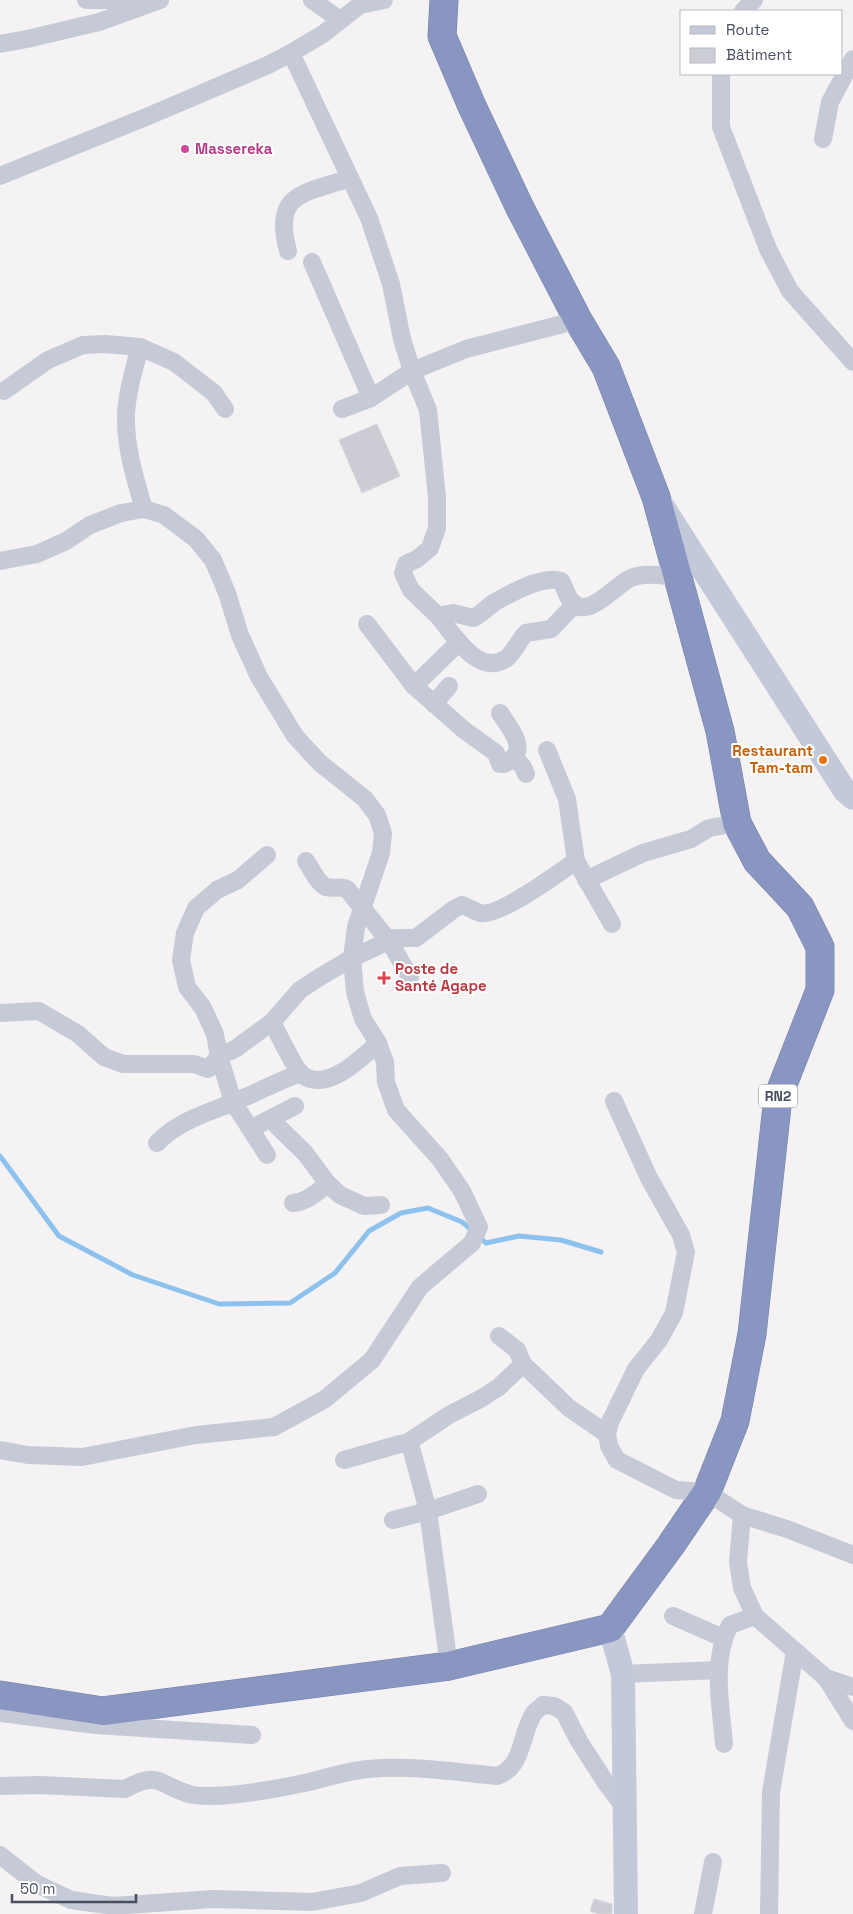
<svg xmlns="http://www.w3.org/2000/svg" width="853" height="1914" viewBox="0 0 853 1914" font-family="'Space Grotesk',sans-serif">
  <style>
    .lines { fill: none; stroke-linecap: round; stroke-linejoin: round }
    .stream { stroke: #8dc2ef; stroke-width: 5 }
    .building { fill: #cccdd4; stroke: #d6d6dd }
    .highway-casing { stroke: #7481ad; stroke-width: 29 }
    .street { stroke: #c5cad6; stroke-width: 18 }
    .secondary { stroke: #c4c9da; stroke-width: 24 }
    .highway { stroke: #8996c1; stroke-width: 28 }
    .hotel-dot { fill: #d1479c; stroke: #fff; stroke-width: 2 }
    .food-dot { fill: #e8710a; stroke: #fff; stroke-width: 2 }
    .health-dot { fill: #e0444e; stroke: #fff; stroke-width: 2 }
    .labels { text-anchor: middle; stroke-width: 4; stroke-linejoin: round; paint-order: stroke }
    .shield { fill: #fff; stroke: #808490; stroke-width: 1 }
    .shield-label { font-size: 14px; font-weight: bold; fill: #494f60 }
    .hotel-label { font-size: 15px; font-weight: bold; fill: #b23c85; stroke: #fff; text-anchor: start }
    .food-label { font-size: 15px; font-weight: bold; fill: #c56008; stroke: #fff; text-anchor: end }
    .health-label { font-size: 15px; font-weight: bold; fill: #be3a42; stroke: #fff; text-anchor: start }
  </style>
  <rect width="100%" height="100%" fill="#f4f2f2"/>
  <g class="lines">
    <g class="stream">
      <path d="M0 1156 59 1236 133 1275 219 1304 290 1303 335 1273 369 1231 401 1213 428 1208 462 1222 473 1231"/>
      <path d="M479 1237 486 1243 519 1236 561 1240 601 1252"/>
    </g>
  </g>
  <g class="building">
    <path d="M377 424 400 476 362 493 339 440Z"/>
    <path d="M594 1899 612 1904V1914H599L590 1911Z"/>
  </g>
  <g class="lines">
    <defs>
      <path id="highway" d="M0 1695 103 1711 449 1666 610 1628 671 1545 707 1492 735 1421 752 1334 778 1097 820 990V947L800 907 757 861 737 823 720 731 656 497 606 367 578 320 520 208 471 104 442 36 444 0"/>
    </defs>
    <use href="#highway" class="highway-casing"/>
    <g class="street">
      <path d="M86 0H126"/>
      <path d="M312 0 340 20"/>
      <path d="M743 11 754 0"/>
      <path d="M0 44 27 39 99 22 160 0"/>
      <path d="M291 53 369 218 391 284 402 339 412 371 428 410 437 497V528L430 548 417 559 406 564 403 573 411 590 438 616 453 613 473 618C481 615 487 607 495 602 511 593 543 575 561 581 564 586 566 593 569 598 586 625 615 584 631 578 645 572 663 576 678 577"/>
      <path d="M721 74V127L768 249 790 291 853 362"/>
      <path d="M823 139 830 102 853 59"/>
      <path d="M0 176 151 115 268 65 291 53 323 34 360 5 384 0"/>
      <path d="M288 251C272 192 304 194 350 178"/>
      <path d="M312 262 371 398"/>
      <path d="M140 347C134 369 127 392 126 415 125 446 135 479 144 509"/>
      <path d="M4 391 48 360 83 345 105 344 140 347 174 362 214 393 225 409"/>
      <path d="M342 409 371 398 412 371 466 349 578 320"/>
      <path d="M0 561 37 554 66 541 90 525 121 513 144 509 164 515 196 539 213 560 227 593 240 635 259 677 295 736 320 763 365 799 377 815 383 833 381 853 356 927 352 958 355 992 363 1019 378 1043 385 1062 386 1082 396 1110 440 1159 462 1191 479 1227 472 1243 420 1287 372 1360 325 1399 274 1427 196 1435 82 1457 28 1455 0 1450"/>
      <path d="M438 616C454 635 479 678 507 658 515 651 519 640 526 633L551 629 575 604"/>
      <path d="M367 624 414 686 464 730 496 753 500 764H504C531 751 511 730 500 713"/>
      <path d="M414 686 459 642"/>
      <path d="M434 704 449 686"/>
      <path d="M547 750 567 799 576 861 612 924"/>
      <path d="M514 757 523 767 526 774"/>
      <path d="M306 861C311 868 318 884 326 887 333 889 340 886 347 889L389 941 410 977"/>
      <path d="M586 880 643 853 691 839 709 828 737 823"/>
      <path d="M0 1013 39 1011 78 1034 104 1057 123 1064H194L208 1069 219 1056 235 1049 272 1022 300 990 320 977 352 958 395 938H416L454 909 462 905C468 907 474 911 480 913 498 918 560 872 576 861"/>
      <path d="M272 1022C277 1032 295 1068 301 1074 326 1094 360 1059 378 1043"/>
      <path d="M614 1101 649 1178 681 1235 686 1252 674 1313 659 1340 636 1369 610 1422 607 1434 609 1446 617 1460 676 1490 707 1492 742 1515 787 1529 853 1555"/>
      <path d="M270 1119 305 1153 328 1184 340 1195 364 1206 381 1205"/>
      <path d="M260 1124 295 1106"/>
      <path d="M157 1143C181 1118 213 1112 243 1098 263 1090 280 1080 301 1073"/>
      <path d="M267 1155 233 1102 219 1056 215 1034 203 1008 187 987 181 960 185 933 196 908 217 890 238 880 267 855"/>
      <path d="M293 1203C307 1202 317 1192 328 1184"/>
      <path d="M499 1336 517 1350 523 1364 569 1408 607 1434"/>
      <path d="M407 1443 449 1415 482 1398 499 1387 523 1364"/>
      <path d="M344 1460 400 1444 407 1443 412 1451 428 1511 449 1666"/>
      <path d="M742 1515 738 1562 742 1588 755 1616 826 1678 853 1687"/>
      <path d="M393 1520 428 1511 478 1494"/>
      <path d="M673 1616 723 1638"/>
      <path d="M623 1674 719 1670"/>
      <path d="M826 1678 853 1721"/>
      <path d="M0 1713 96 1725 252 1735"/>
      <path d="M724 1744C721 1706 711 1660 730 1625L755 1616"/>
      <path d="M0 1786 40 1785 125 1789C160 1770 158 1785 189 1794 195 1796 204 1796 211 1796 245 1795 277 1789 309 1782 329 1777 348 1771 368 1769 411 1765 455 1772 497 1776 524 1767 520 1734 534 1713 536 1710 541 1708 543 1705L554 1706 564 1712 579 1741 606 1783 625 1808"/>
      <path d="M0 1855 37 1884 71 1900 113 1906 213 1899 312 1902 361 1893 400 1876 442 1873"/>
      <path d="M703 1914 713 1862"/>
      <path d="M769 1914 771 1792 795 1651"/>
    </g>
    <g class="secondary">
      <path d="M663 507 845 791 853 798"/>
      <path d="M610 1628 623 1674 626 1914"/>
    </g>
    <use href="#highway" class="highway"/>
  </g>
  <circle class="hotel-dot" cx="185" cy="149" r="5"/>
  <circle class="food-dot" cx="823" cy="760" r="5"/>
  <path class="health-dot" d="M381.5 970.5h5v5h5v5h-5v5h-5v-5h-5v-5h5z"/>
  <g class="labels">
    <rect class="shield" x="759" y="1084.5" width="38" height="23" rx="4"/>
    <g class="shield-label">
      <text x="778" y="1101">RN2</text>
    </g>
    <g class="hotel-label">
      <text x="195" y="154">Massereka</text>
    </g>
    <g class="food-label">
      <text x="813" y="756">Restaurant<tspan x="813" dy="17">Tam-tam</tspan></text>
    </g>
    <g class="health-label">
      <text x="395" y="974">Poste de<tspan x="395" dy="17">Santé Agape</tspan></text>
    </g>
  </g>
  <rect x="680" y="10" width="162" height="65" fill="#ffffff" stroke="#b6b9bf"/>
  <rect x="690" y="26" width="25" height="8" fill="#c4c9da" stroke="#b6b9bf"/>
  <text x="726" y="35" font-size="15" fill="#494f60">Route</text>
  <rect x="690" y="48" width="25" height="15" fill="#cccdd4" stroke="#b6b9bf"/>
  <text x="726" y="60" font-size="15" fill="#494f60">Bâtiment</text>
  <path d="M12 1894v8h124v-8" fill="none" stroke="#494f60" stroke-width="2.5"/>
  <text x="20" y="1894" font-size="15" fill="#494f60" stroke="#ffffff" stroke-width="4" paint-order="stroke">50 m</text>
</svg>
